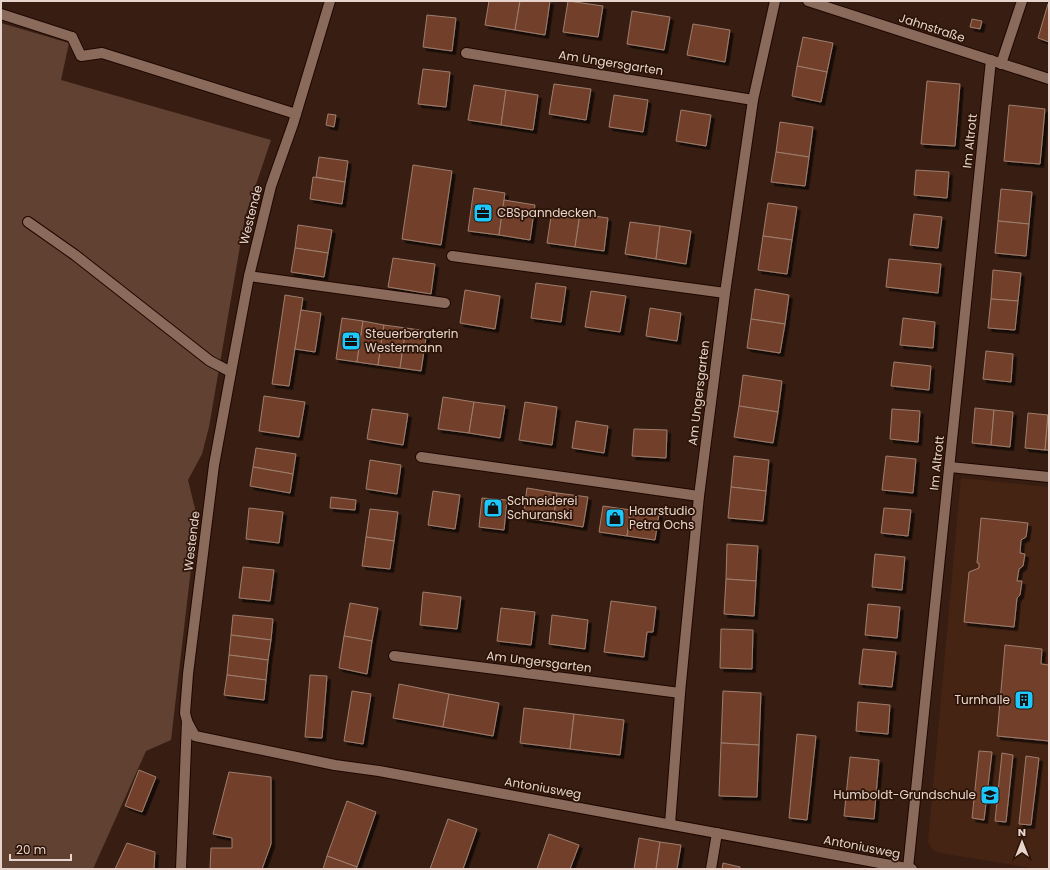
<svg xmlns="http://www.w3.org/2000/svg" width="1050" height="870" viewBox="0 0 1050 870" font-family="Poppins,sans-serif">
  <style>
    .built { fill: #452414 }
    .green { fill: #614132 }
    .building { fill: #72412a; stroke: #9e7d6e; filter: url(#shadow) }
    .lines { fill: none; stroke-linecap: round; stroke-linejoin: round }
    .lane-casing { stroke: #1e0700; stroke-width: 12 }
    .street-casing { stroke: #1e0700; stroke-width: 12 }
    .lane { stroke: #896a5b; stroke-width: 10 }
    .street { stroke: #896a5b; stroke-width: 10 }
    .labels { text-anchor: middle; stroke-width: 3.5; stroke-linejoin: round; paint-order: stroke }
    .street-label { font-size: 12px; fill: #e7d4cc; stroke: #2d1408 }
    .poi-label { font-size: 12px; fill: #e7d4cc; stroke: #2d1408; text-anchor: start }
  </style>
  <defs>
    <filter id="shadow"><feDropShadow dx="3.5" dy="3.5" stdDeviation="0" flood-color="#0009"/></filter>
  </defs>
  <rect width="100%" height="100%" fill="#381e12"/>
  <path class="built" d="M961 478 1049 487V869H1038L940 853 932 849 928 842Z"/>
  <path class="green" d="M1 23 69 43 61 80 271 140 245 217 209 427 202 454 188 480 197 517 171 740 146 751 93 869H1Z"/>
  <g class="building">
    <path d="M489 1H520L515 30 485 25Z"/>
    <path d="M520 1H550L545 35 515 30Z"/>
    <path d="M568 1 603 6 598 37 563 32Z"/>
    <path d="M1048 4 1049 5V42L1038 38Z"/>
    <path d="M632 11 670 17 664 50 627 44Z"/>
    <path d="M427 15 456 18 452 51 423 47Z"/>
    <path d="M972 19 982 21 980 29 970 27Z"/>
    <path d="M693 24 730 30 725 62 687 55Z"/>
    <path d="M803 37 833 43 827 72 797 66Z"/>
    <path d="M797 66 827 72 821 102 792 96Z"/>
    <path d="M423 69 450 72 446 107 418 104Z"/>
    <path d="M927 81 960 84 955 146 921 144Z"/>
    <path d="M554 84 591 89 586 120 549 114Z"/>
    <path d="M474 85 506 90 501 125 468 120Z"/>
    <path d="M506 90 538 95 533 130 501 125Z"/>
    <path d="M614 95 648 100 643 132 609 127Z"/>
    <path d="M1009 105 1045 109 1040 164 1004 161Z"/>
    <path d="M681 110 711 115 706 146 676 141Z"/>
    <path d="M328 114 336 115 334 127 326 125Z"/>
    <path d="M780 122 813 127 809 157 776 152Z"/>
    <path d="M776 152 809 157 805 186 771 182Z"/>
    <path d="M319 157 348 161 345 182 316 177Z"/>
    <path d="M413 165 452 171 441 245 402 239Z"/>
    <path d="M916 170 949 172 947 198 914 195Z"/>
    <path d="M313 177 345 182 342 204 310 199Z"/>
    <path d="M474 188 505 193 499 235 468 231Z"/>
    <path d="M1001 189 1032 192 1029 224 998 221Z"/>
    <path d="M504 200 535 205 530 240 499 235Z"/>
    <path d="M768 203 797 207 792 240 763 236Z"/>
    <path d="M552 210 580 214 575 247 547 243Z"/>
    <path d="M580 214 608 218 604 251 575 247Z"/>
    <path d="M914 214 942 217 938 248 910 245Z"/>
    <path d="M998 221 1029 224 1026 256 995 253Z"/>
    <path d="M630 222 660 226 656 259 625 254Z"/>
    <path d="M298 225 332 230 328 253 295 248Z"/>
    <path d="M660 226 691 231 686 264 656 259Z"/>
    <path d="M763 236 792 240 787 274 758 270Z"/>
    <path d="M295 248 328 253 324 277 291 272Z"/>
    <path d="M393 258 435 264 431 294 388 287Z"/>
    <path d="M889 259 941 264 938 293 886 287Z"/>
    <path d="M993 270 1021 273 1018 301 991 299Z"/>
    <path d="M536 283 566 287 561 322 531 318Z"/>
    <path d="M755 289 789 295 785 324 751 319Z"/>
    <path d="M465 290 500 296 495 329 460 323Z"/>
    <path d="M591 291 626 296 620 332 585 327Z"/>
    <path d="M285 295 303 298 289 386 272 384Z"/>
    <path d="M991 299 1018 301 1015 330 988 328Z"/>
    <path d="M650 308 681 313 677 341 646 336Z"/>
    <path d="M301 310 321 313 315 352 295 349Z"/>
    <path d="M342 318 363 321 357 362 336 359Z"/>
    <path d="M903 318 935 322 933 348 900 345Z"/>
    <path d="M751 319 785 324 780 353 747 348Z"/>
    <path d="M363 321 384 325 378 365 357 362Z"/>
    <path d="M384 325 406 328 400 368 378 365Z"/>
    <path d="M406 328 427 331 421 371 400 368Z"/>
    <path d="M986 351 1013 354 1011 382 983 379Z"/>
    <path d="M894 362 931 366 929 390 891 386Z"/>
    <path d="M743 375 782 381 778 412 739 406Z"/>
    <path d="M264 396 305 402 299 437 259 431Z"/>
    <path d="M443 397 474 402 469 433 438 429Z"/>
    <path d="M474 402 505 406 500 438 469 433Z"/>
    <path d="M525 402 557 407 552 445 519 440Z"/>
    <path d="M739 406 778 412 773 443 734 437Z"/>
    <path d="M975 408 994 410 991 445 972 443Z"/>
    <path d="M372 409 408 414 403 445 367 439Z"/>
    <path d="M892 409 920 411 918 442 890 439Z"/>
    <path d="M994 410 1013 412 1010 447 991 445Z"/>
    <path d="M1028 413 1048 415 1045 450 1025 448Z"/>
    <path d="M1048 415H1049V450H1045Z"/>
    <path d="M576 421 608 426 604 453 572 448Z"/>
    <path d="M634 429 667 430 666 458 632 456Z"/>
    <path d="M256 448 296 454 293 474 253 467Z"/>
    <path d="M734 456 769 460 766 491 731 487Z"/>
    <path d="M886 456 916 459 913 493 882 490Z"/>
    <path d="M370 460 401 465 397 494 366 489Z"/>
    <path d="M253 467 293 474 290 493 250 486Z"/>
    <path d="M731 487 766 491 763 521 728 518Z"/>
    <path d="M527 488 557 493 553 522 523 518Z"/>
    <path d="M433 491 460 495 455 529 428 525Z"/>
    <path d="M557 493 588 497 583 527 553 522Z"/>
    <path d="M331 497 356 500 355 510 330 508Z"/>
    <path d="M482 498 507 500 504 530 479 527Z"/>
    <path d="M603 506 631 510 627 536 599 532Z"/>
    <path d="M249 508 283 512 279 543 246 539Z"/>
    <path d="M884 508 911 510 908 536 881 533Z"/>
    <path d="M370 509 398 512 394 541 366 537Z"/>
    <path d="M631 510 659 514 655 540 627 536Z"/>
    <path d="M981 518 1028 523 1026 537 1021 540 1020 553 1025 554 1023 566 1019 569 1017 581H1022L1020 595 1017 598 1014 627 964 622 969 572 979 568V563H977Z"/>
    <path d="M366 537 394 541 390 569 362 566Z"/>
    <path d="M727 544 758 546 756 581 726 579Z"/>
    <path d="M875 554 905 557 902 590 872 587Z"/>
    <path d="M243 567 274 570 270 601 239 598Z"/>
    <path d="M726 579 756 581 754 616 724 614Z"/>
    <path d="M423 592 461 597 457 629 420 625Z"/>
    <path d="M611 601 656 607 653 632H647L644 657 604 652Z"/>
    <path d="M350 603 378 608 372 641 344 636Z"/>
    <path d="M868 604 900 607 897 638 865 635Z"/>
    <path d="M501 608 535 612 531 645 497 641Z"/>
    <path d="M233 615 273 619 271 640 231 635Z"/>
    <path d="M552 615 588 620 585 649 549 644Z"/>
    <path d="M721 629 753 630 752 669 720 668Z"/>
    <path d="M231 635 271 640 268 660 229 655Z"/>
    <path d="M344 636 372 641 367 674 339 668Z"/>
    <path d="M1005 645 1042 649 1041 664 1049 665V741L997 736Z"/>
    <path d="M863 649 896 652 892 687 859 684Z"/>
    <path d="M229 655 268 660 266 680 227 675Z"/>
    <path d="M227 675 266 680 264 700 224 695Z"/>
    <path d="M310 675 327 676 322 738 305 737Z"/>
    <path d="M399 684 449 694 443 727 393 718Z"/>
    <path d="M352 691 371 694 363 744 344 741Z"/>
    <path d="M723 691 761 693 759 745 721 743Z"/>
    <path d="M449 694 499 703 493 736 443 727Z"/>
    <path d="M858 702 890 705 888 734 856 731Z"/>
    <path d="M524 708 574 714 570 749 520 743Z"/>
    <path d="M574 714 624 720 620 755 570 749Z"/>
    <path d="M797 734 816 736 807 820 789 818Z"/>
    <path d="M721 743 759 745 757 797 719 796Z"/>
    <path d="M979 751 992 752 984 820 972 818Z"/>
    <path d="M1002 753 1013 755 1006 822 995 821Z"/>
    <path d="M1026 756 1039 758 1031 825 1019 824Z"/>
    <path d="M850 757 879 760 874 819 844 816Z"/>
    <path d="M139 770 156 777 142 812 125 806Z"/>
    <path d="M229 772 271 777V844L262 869H210L211 848H232V838L213 834Z"/>
    <path d="M347 801 376 812 357 867 327 856Z"/>
    <path d="M448 819 477 829 463 869H430Z"/>
    <path d="M549 834 579 845 570 869H537Z"/>
    <path d="M639 838 660 842 656 869H634Z"/>
    <path d="M660 842 681 845 677 869H656Z"/>
    <path d="M127 843 155 852 154 869H115Z"/>
    <path d="M327 856 357 867 356 869H323Z"/>
    <path d="M723 863 740 867V869H722Z"/>
  </g>
  <g class="lines">
    <defs>
      <g id="lane">
        <path d="M1 14 72 37"/>
        <path d="M249 276 445 303"/>
      </g>
      <g id="street">
        <path d="M330 1 293 124 271 186 249 276 231 372 214 465 188 674 185 713 187 721 195 736 335 765 379 771 912 869"/>
        <path d="M808 1 1049 79"/>
        <path d="M72 37 81 56 102 53 296 114"/>
        <path d="M466 53 753 100"/>
        <path d="M1001 64 1022 1"/>
        <path d="M28 222 75 255 210 361 231 372"/>
        <path d="M452 256 725 293"/>
        <path d="M421 457 699 496"/>
        <path d="M950 467 1049 477"/>
        <path d="M394 656 680 693"/>
        <path d="M670 824 680 693 699 496 725 293 753 100 775 1"/>
        <path d="M908 868 991 60"/>
        <path d="M181 869 187 721"/>
        <path d="M711 869 717 833"/>
      </g>
    </defs>
    <use href="#lane" class="lane-casing"/>
    <use href="#street" class="street-casing"/>
    <use href="#lane" class="lane"/>
    <use href="#street" class="street"/>
  </g>
  <defs>
    <symbol id="office-square" viewBox="-11 -11 22 22"><rect x="-9" y="-9" width="18" height="18" rx="4" fill="#1dc9fc" stroke="#2d1408"/><path d="M-6-3h4V-5.5h4V-3h4V5H-6ZM-1-4.5V-3h2v-1.5ZM-6 0V1H6V0Z" fill="#111"/></symbol>
    <symbol id="shop-square" viewBox="-11 -11 22 22"><rect x="-9" y="-9" width="18" height="18" rx="4" fill="#1dc9fc" stroke="#2d1408"/><path d="M-5-2.5h2.3a2.7 3.5 0 0 1 5.4 0H5L5.5 6h-11ZM-1.5-2.5h3a1.5 2.3 0 0 0-3 0Z" fill="#111"/></symbol>
    <symbol id="building-square" viewBox="-11 -11 22 22"><rect x="-9" y="-9" width="18" height="18" rx="4" fill="#1dc9fc" stroke="#2d1408"/><path d="M-4-6H4V6H1V3H-1V6H-4ZM-2.5-4.3h1.7v1.8h-1.7ZM.8-4.3h1.7v1.8H.8ZM-2.5-1h1.7V.8h-1.7ZM.8-1h1.7V.8H.8Z" fill="#111"/></symbol>
    <symbol id="school-square" viewBox="-11 -11 22 22"><rect x="-9" y="-9" width="18" height="18" rx="4" fill="#1dc9fc" stroke="#2d1408"/><path d="M0-5L7-2L0 1L-7-2ZM-4 1L0 2.5L4 1V4Q0 6-4 4Z" fill="#111"/></symbol>
  </defs>
  <g fill-rule="evenodd">
    <use href="#office-square" x="472" y="202" width="22" height="22"/>
    <use href="#office-square" x="340" y="330" width="22" height="22"/>
    <use href="#shop-square" x="482" y="497" width="22" height="22"/>
    <use href="#shop-square" x="604" y="507" width="22" height="22"/>
    <use href="#building-square" x="1013" y="689" width="22" height="22"/>
    <use href="#school-square" x="979" y="784" width="22" height="22"/>
  </g>
  <g class="labels">
    <g class="street-label">
      <text transform="translate(932 28) rotate(18)" y="4">Jahnstraße</text>
      <text transform="translate(611 63) rotate(9)" y="4">Am Ungersgarten</text>
      <text transform="translate(970 141) rotate(-84)" y="4">Im Altrott</text>
      <text transform="translate(251 215) rotate(-76)" y="4">Westende</text>
      <text transform="translate(699 393) rotate(-83)" y="4">Am Ungersgarten</text>
      <text transform="translate(937 463) rotate(-84)" y="4">Im Altrott</text>
      <text transform="translate(192 541) rotate(-83)" y="4">Westende</text>
      <text transform="translate(539 662) rotate(7)" y="4">Am Ungersgarten</text>
      <text transform="translate(543 788) rotate(10)" y="4">Antoniusweg</text>
      <text transform="translate(862 847) rotate(11)" y="4">Antoniusweg</text>
    </g>
    <g class="poi-label">
      <text x="497" y="217">CBSpanndecken</text>
      <text x="365" y="338">Steuerberaterin<tspan x="365" dy="14">Westermann</tspan></text>
      <text x="507" y="505">Schneiderei<tspan x="507" dy="14">Schuranski</tspan></text>
      <text x="629" y="515">Haarstudio<tspan x="629" dy="14">Petra Ochs</tspan></text>
      <text x="1010" y="704" text-anchor="end">Turnhalle</text>
      <text x="976" y="799" text-anchor="end">Humboldt-Grundschule</text>
    </g>
  </g>
  <rect width="1050" height="870" fill="none" stroke="#e7d4cc" stroke-width="4"/>
  <g transform="translate(1022 842)" stroke="#2d1408" stroke-width="3" paint-order="stroke">
  <path d="M0-3L7 15L0 10L-7 15Z" fill="#e7d4cc"/>
  <text y="-6" font-size="11" font-weight="bold" text-anchor="middle" fill="#e7d4cc">N</text>
  </g>
  <path d="M10 854v6h61v-6" fill="none" stroke="#e7d4cc" stroke-width="2"/>
  <text x="16" y="854" font-size="12" fill="#e7d4cc" stroke="#2d1408" stroke-width="3" paint-order="stroke">20 m</text>
</svg>
